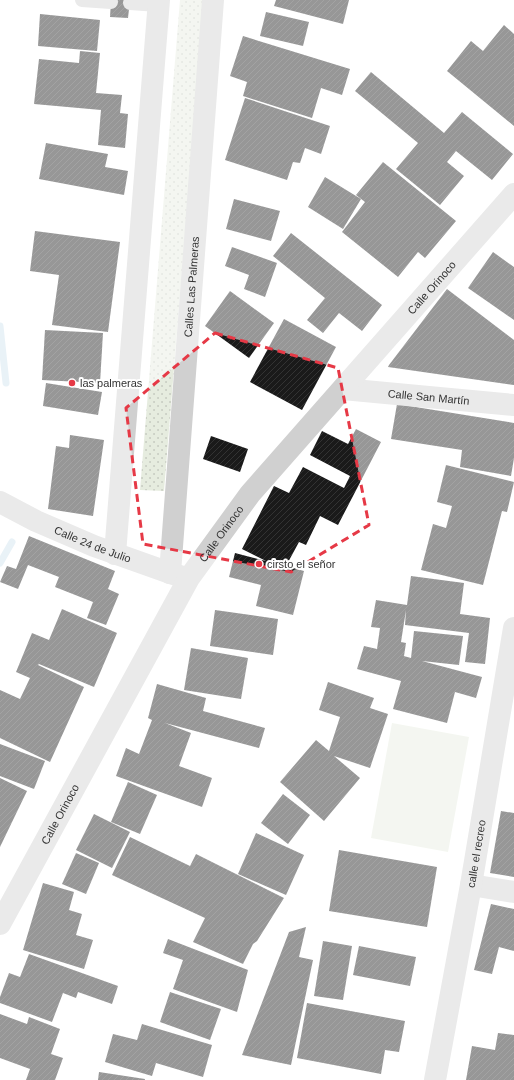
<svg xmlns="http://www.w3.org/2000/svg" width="514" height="1080" viewBox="0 0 514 1080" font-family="Helvetica,sans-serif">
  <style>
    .grass { fill: #e6ecdf }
    .park { fill: url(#park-dots) }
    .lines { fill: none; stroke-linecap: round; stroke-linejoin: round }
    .stream { stroke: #cfe2ee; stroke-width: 7 }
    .building { fill: url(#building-hatch) }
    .lane { stroke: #d0d0d0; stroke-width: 14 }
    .street { stroke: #d0d0d0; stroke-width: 22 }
    .marked { fill: none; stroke: #e63946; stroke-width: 3; stroke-dasharray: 8 5; stroke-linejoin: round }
    .poi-dot { fill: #e63946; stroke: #fff; stroke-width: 1.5 }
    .labels { text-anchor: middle; stroke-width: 4; stroke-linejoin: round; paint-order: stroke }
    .street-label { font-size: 11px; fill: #333; stroke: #fff }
    .poi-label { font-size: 11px; fill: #333; stroke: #fff; text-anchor: start }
  </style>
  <defs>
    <pattern id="park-dots" width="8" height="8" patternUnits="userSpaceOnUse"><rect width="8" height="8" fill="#e6ecdf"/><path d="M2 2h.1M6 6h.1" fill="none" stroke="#c6cbc0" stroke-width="1.8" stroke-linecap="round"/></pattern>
    <pattern id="building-hatch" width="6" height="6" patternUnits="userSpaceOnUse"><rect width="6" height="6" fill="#1a1a1a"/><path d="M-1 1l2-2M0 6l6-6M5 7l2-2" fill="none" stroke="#333"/></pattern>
  </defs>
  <rect width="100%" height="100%" fill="#fff"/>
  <path class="grass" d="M392 723 469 737 448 852 371 838Z"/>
  <path class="park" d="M180 0H204L164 491 140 490Z"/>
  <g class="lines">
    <g class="stream">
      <path d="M0 326 6 383"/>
      <path d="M0 563 12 542"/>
    </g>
  </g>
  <g class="building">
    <path d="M111 0H130L128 18 110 17Z"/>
    <path d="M276 0H349L343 24 274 6Z"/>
    <path d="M266 12 309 22 303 46 260 36Z"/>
    <path d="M40 14 100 20 97 51 38 46Z"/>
    <path d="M504 25 514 34V126L447 71 471 41 483 51Z"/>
    <path d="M243 36 350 69 342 95 321 88 312 118 243 96 247 82 230 76Z"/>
    <path d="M80 51 100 53 96 93 122 95 120 113 128 114 125 148 98 145 101 110 34 104 39 59 79 63Z"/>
    <path d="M371 72 444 133 462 112 513 154 492 180 456 151 447 162 464 176 440 205 396 169 418 143 355 91Z"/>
    <path d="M245 98 330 126 321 154 305 148 300 163 293 162 287 180 225 160Z"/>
    <path d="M46 143 108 154 105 167 128 171 124 195 39 179Z"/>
    <path d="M383 162 456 221 425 258 418 252 398 277 342 232 365 202 356 195Z"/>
    <path d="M325 177 361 199 343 229 308 207Z"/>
    <path d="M234 199 280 211 271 241 226 229Z"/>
    <path d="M35 231 120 242 108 332 52 325 59 275 30 271Z"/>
    <path d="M291 233 382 305 362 331 339 313 323 333 307 320 325 298 273 256Z"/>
    <path d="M232 247 277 263 265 297 244 289 249 275 225 266Z"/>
    <path d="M493 252 514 267V320L468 288Z"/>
    <path d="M447 289 514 340V385L388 367 389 365Z"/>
    <path d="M230 291 274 323 249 358 205 326Z"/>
    <path d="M284 319 336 347 302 410 250 382Z"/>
    <path d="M45 330 103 333 100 383 42 380Z"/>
    <path d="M46 383 102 392 98 415 43 406Z"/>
    <path d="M397 404 514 423V458L511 476 460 467 462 450 391 439Z"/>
    <path d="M356 429 381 442 338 525 320 516 306 545 299 542 286 566 304 571 293 615 256 606 261 585 229 577 235 553 266 561 242 549 274 486 289 493 303 467 344 488 350 476 310 455 322 431 348 444Z"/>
    <path d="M70 435 104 440 93 516 48 509 56 446 69 448Z"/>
    <path d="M211 436 248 449 240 472 203 459Z"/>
    <path d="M446 465 514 482 507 512 502 511 483 585 421 570 433 524 446 528 452 506 437 502Z"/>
    <path d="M29 536 115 571 108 589 119 594 106 625 87 618 93 602 55 587 59 577 28 565 18 589 0 582 7 566 16 569Z"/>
    <path d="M411 576 464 583 460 614 490 618 485 664 465 662 469 633 405 625 406 610 401 642 406 643 404 656 400 655 411 658 414 631 463 636 459 665 422 661 482 677 476 698 455 692 447 723 393 709 401 681 357 669 364 646 377 649 380 628 371 627 376 600 407 605Z"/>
    <path d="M62 609 117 633 94 687 39 664 38 665 84 687 50 762 0 738V690L20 699 30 678 16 672 32 633 49 640Z"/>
    <path d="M215 610 278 619 273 655 210 646Z"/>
    <path d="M191 648 248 658 241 699 184 690Z"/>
    <path d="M328 682 374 698 370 708 388 714 370 768 334 756 360 778 324 821 280 782 316 740 329 751 340 717 319 710Z"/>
    <path d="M157 684 206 698 203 711 265 728 259 748 165 723 191 733 179 766 212 778 202 807 116 776 126 748 139 754 152 720 148 718Z"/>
    <path d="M0 744 45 761 34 789 0 776Z"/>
    <path d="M0 778 27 791 0 847Z"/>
    <path d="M128 782 157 795 140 834 111 822Z"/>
    <path d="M283 794 310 815 288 844 261 823Z"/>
    <path d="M501 811 514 813V877L490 873Z"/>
    <path d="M94 814 130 832 112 868 76 850Z"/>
    <path d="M256 833 304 855 286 895 238 874Z"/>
    <path d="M130 837 190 866 196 854 284 898 257 941 253 944 243 964 193 942 205 918 112 875Z"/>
    <path d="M339 850 437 867 427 927 329 911Z"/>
    <path d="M76 853 99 863 86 894 62 884Z"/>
    <path d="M43 883 74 892 69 910 82 914 76 935 93 940 84 969 23 950Z"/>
    <path d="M491 904 514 909V951L499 947 492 974 474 970Z"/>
    <path d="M306 927 299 957 313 960 291 1065 242 1055 289 932Z"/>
    <path d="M168 939 248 970 237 1012 173 989 183 960 163 953Z"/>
    <path d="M323 941 352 946 343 1000 314 996Z"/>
    <path d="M359 946 416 957 410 986 353 975Z"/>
    <path d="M29 954 118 986 112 1004 78 992 76 998 63 993 52 1022 0 1003V997L9 973 20 977Z"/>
    <path d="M170 992 221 1009 210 1040 160 1022Z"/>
    <path d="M307 1003 405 1021 399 1052 385 1050 381 1074 297 1058Z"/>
    <path d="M0 1014 27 1024 29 1017 60 1029 51 1054 63 1058 55 1080H26L30 1069 0 1058Z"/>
    <path d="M142 1024 212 1045 203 1077 156 1063 152 1076 105 1062 113 1034 137 1040Z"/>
    <path d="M498 1033 514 1035V1080H466L472 1046 495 1050Z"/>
    <path d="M99 1072 145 1079V1080H98Z"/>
  </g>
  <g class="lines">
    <g class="lane">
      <path d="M82 0 111 2"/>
      <path d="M130 3 158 5"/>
    </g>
    <g class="street">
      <path id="s1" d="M343 389 514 405"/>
      <path id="s2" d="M0 502 36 521 94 546 170 573 183 577"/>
      <path d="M115 554 159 0"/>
      <path id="s3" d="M170 573 213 0"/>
      <path d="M471 885 514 892"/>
      <path id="s4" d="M0 924 189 578 250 494 514 194"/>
      <path id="s5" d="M435 1080 471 885 514 628"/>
    </g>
  </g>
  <path d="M0 0H514V1080H0ZM215 333 338 368 369 525 291 572 143 544 126 408Z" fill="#fff" fill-opacity=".55" fill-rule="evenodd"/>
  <path class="marked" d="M215 333 338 368 369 525 291 572 143 544 126 408Z"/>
  <g class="poi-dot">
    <circle cx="72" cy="383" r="4"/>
    <circle cx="259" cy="564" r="4"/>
  </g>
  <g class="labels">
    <g class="street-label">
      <text dy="4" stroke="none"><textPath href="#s3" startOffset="287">Calles Las Palmeras</textPath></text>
      <text dy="4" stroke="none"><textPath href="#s4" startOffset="773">Calle Orinoco</textPath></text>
      <text dy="4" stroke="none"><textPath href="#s1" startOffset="86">Calle San Martín</textPath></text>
      <text dy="4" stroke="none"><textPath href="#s4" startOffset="449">Calle Orinoco</textPath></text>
      <text dy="4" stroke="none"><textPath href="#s2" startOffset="102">Calle 24 de Julio</textPath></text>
      <text dy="4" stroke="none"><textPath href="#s4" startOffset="125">Calle Orinoco</textPath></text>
      <text dy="4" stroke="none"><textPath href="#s5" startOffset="230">calle el recreo</textPath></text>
    </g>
    <g class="poi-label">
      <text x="80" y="387">las palmeras</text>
      <text x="267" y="568">cirsto el señor</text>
    </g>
  </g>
</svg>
